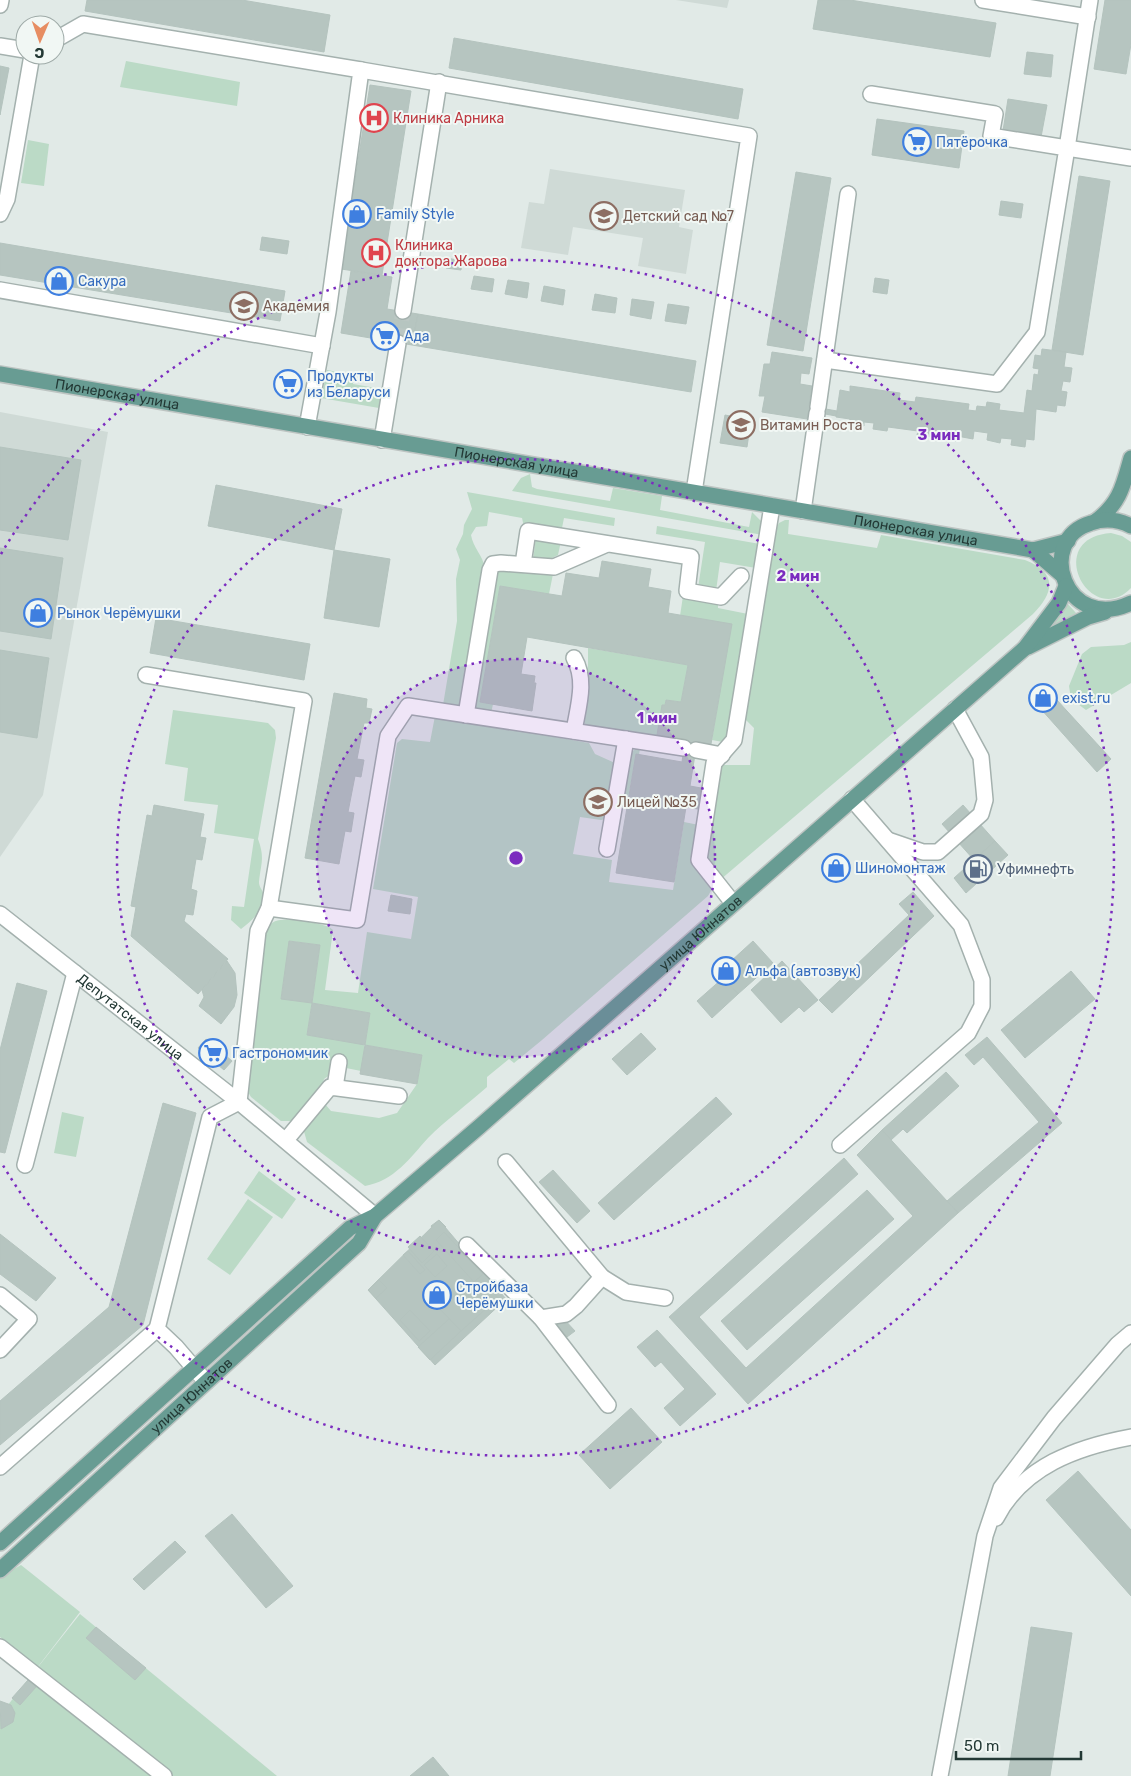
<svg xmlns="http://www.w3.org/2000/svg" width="1131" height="1776" viewBox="0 0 1131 1776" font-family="Rubik,sans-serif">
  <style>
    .built { fill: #cfdad6 }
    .green { fill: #bbdac6; fill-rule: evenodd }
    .building { fill: #b6c5c0; stroke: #b4c3be }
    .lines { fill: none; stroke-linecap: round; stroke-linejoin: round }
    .minor-tunnel { stroke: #bbc7c3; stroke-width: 15; stroke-dasharray: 15 8; stroke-linecap: butt }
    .minor-casing { stroke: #a4b1ae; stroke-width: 18 }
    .major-casing { stroke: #bdc4c2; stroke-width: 18 }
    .minor { stroke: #fff; stroke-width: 15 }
    .major { stroke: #689c93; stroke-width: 15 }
    .ring { fill: none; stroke: #7b2cbf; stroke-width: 2.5; stroke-dasharray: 2.5 5 }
    .labels { text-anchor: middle; stroke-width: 4; stroke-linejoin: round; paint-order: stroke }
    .health-label { font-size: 14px; fill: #be3a42; stroke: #f1f7f4; text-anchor: start }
    .shop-label { font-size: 14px; fill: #366cbe; stroke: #f1f7f4; text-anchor: start }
    .education-label { font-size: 14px; fill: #785e54; stroke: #f1f7f4; text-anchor: start }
    .street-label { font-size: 14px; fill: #233935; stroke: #f1f7f4 }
    .service-label { font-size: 14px; fill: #4e5e75; stroke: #f1f7f4; text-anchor: start }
    .centre { fill: #7b2cbf; stroke: #f1f7f4; stroke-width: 2.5 }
    .ring-label { font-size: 15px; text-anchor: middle; font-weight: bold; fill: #7b2cbf; stroke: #f1f7f4; stroke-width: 4; stroke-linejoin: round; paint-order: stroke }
  </style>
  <rect width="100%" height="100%" fill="#e1eae7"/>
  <g class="built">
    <path d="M676 0H729L727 8Z"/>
    <path d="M550 169 685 190 679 227 693 230 686 274 638 266 643 238 573 227 568 255 521 248 529 202 544 204Z"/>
    <path d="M0 412 108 432 43 795 0 857Z"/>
  </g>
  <g class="green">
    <path d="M126 61 240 82 237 106 120 87Z"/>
    <path d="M28 140 49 144 44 186 21 183Z"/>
    <path d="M327 370 354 375 353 384 382 389 379 408 321 398Z"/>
    <path d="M530 474 532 487 537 489 610 501 613 488 662 496 660 510 749 527 752 512 761 521 763 535 512 491 521 478Z"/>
    <path d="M467 492 615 518 614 526 564 518 561 533 524 527 522 518 489 512 487 526 476 527 471 535C473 548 483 555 485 569L463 700 459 708 443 705 457 621 456 579 460 560 456 549 463 534 464 525 472 509Z"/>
    <path d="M785 520H789L788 534 877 548 881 535 1025 560C1057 572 1055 592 1033 614L720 880 704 859 720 768 724 765H750L754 728 743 717 774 533 779 523Z"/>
    <path d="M657 526 760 544 756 568 720 562 716 591 698 588 705 542 656 534Z"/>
    <path d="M1111 533 1122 536 1131 542V588C1090 630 1042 538 1111 533Z"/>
    <path d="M536 537 561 541 558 555 546 561 533 560Z"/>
    <path d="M497 569 530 574 531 571 553 574 549 594 500 586 480 702 493 704 491 714 471 711Z"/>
    <path d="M683 596 718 601V608L748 614 728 743 712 740 731 625 680 616Z"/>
    <path d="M1067 603 1076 613 1046 631Z"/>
    <path d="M1131 642V683L1086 710 1071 699 1069 686 1082 654 1091 647 1124 645Z"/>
    <path d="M588 648 688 665 681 702 666 700 657 735 685 740V744L588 727 581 719 588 665Z"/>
    <path d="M173 710 268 723 275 730 276 738 258 839C265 858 261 863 259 882 259 887 262 889 263 893 266 908 252 921 241 929L231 920 232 906 244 907 254 839 214 833 218 805 184 801 188 768 165 764Z"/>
    <path d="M435 716 589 743 595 754 615 763 606 819 601 820 580 817 573 854 612 860 609 882 673 890 684 822 699 825 694 864 712 889 708 896 542 1040 514 1063 509 1059 487 1077V1087C468 1104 446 1120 428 1138 410 1158 394 1181 365 1186L307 1142 303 1128 292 1121H281L251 1097 248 1092 264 941C266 935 267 927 272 923 283 915 317 923 329 927L333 930 325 990 358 993 367 932 411 939 418 897 373 889 397 743 402 739 430 742ZM290 941 320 945 312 1003 281 998ZM312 1003 370 1013 365 1045 422 1055 417 1084 397 1113 379 1118 331 1111 319 1097 324 1079 341 1067 361 1071 365 1047 363 1044 307 1035Z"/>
    <path d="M636 748H640L639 755H636L627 804 622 803 630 754Z"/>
    <path d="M62 1112 84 1117 76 1157 54 1153Z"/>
    <path d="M259 1171 296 1199 282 1219 244 1193Z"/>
    <path d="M248 1199 273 1217 230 1275 207 1259Z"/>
    <path d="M21 1565 80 1612 37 1668 0 1637V1577Z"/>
    <path d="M80 1614 277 1776H0V1715Z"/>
  </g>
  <g class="building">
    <path d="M87 0H242L330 15 324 52 85 11Z"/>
    <path d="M818 0H850L996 23 990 57 813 29Z"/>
    <path d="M1105 0H1131V44L1126 74 1094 69Z"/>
    <path d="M454 38 743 89 738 119 449 68Z"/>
    <path d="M1027 52 1053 55 1051 77 1024 74Z"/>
    <path d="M0 66 9 68 0 115Z"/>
    <path d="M370 85 411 91 382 275 341 269Z"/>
    <path d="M1008 99 1047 105 1041 137 1003 131Z"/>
    <path d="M877 119 964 131 959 168 872 155Z"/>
    <path d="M796 172 831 178 803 351 767 345Z"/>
    <path d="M1079 176 1110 181 1083 355 1052 350Z"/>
    <path d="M1001 201 1023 204 1021 218 999 215Z"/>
    <path d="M262 237 289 241 287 254 260 250Z"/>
    <path d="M0 243 285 291 280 321 0 275Z"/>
    <path d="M447 258 462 261 461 270 446 268Z"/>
    <path d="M351 271 392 277 387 309 418 314 412 345 341 333Z"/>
    <path d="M474 276 494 279 492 292 471 289Z"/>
    <path d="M875 278 889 280 887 294 873 292Z"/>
    <path d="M508 280 529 283 527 298 505 294Z"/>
    <path d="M544 286 565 290 563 305 541 301Z"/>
    <path d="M595 294 617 298 615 313 592 310Z"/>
    <path d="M632 299 654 302 651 319 630 315Z"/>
    <path d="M668 304 689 307 686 324 665 321Z"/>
    <path d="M418 314 696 361 691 392 412 345Z"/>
    <path d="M1042 349 1066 352 1064 367 1072 368 1070 382 1063 381 1061 391 1067 392 1065 406 1057 405 1056 412 1036 409 1034 440 1026 439 1025 447 1011 445 1012 439 1001 438 1000 443 987 440 988 433 974 431 973 439 957 436 956 441 940 439 941 434 932 433V437L917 435 918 431 888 427 887 431 873 429 874 423 864 422V426L849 423 850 419 836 417 840 390 850 392V386L900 393 899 400 915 402 916 397 969 404 968 410 976 411 977 406 986 407 987 402 1000 404 999 410 1024 413 1027 390 1032 391 1034 374 1038 375 1039 369 1033 368 1035 355 1041 356Z"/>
    <path d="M772 352 812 358 809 374 801 373 800 384 812 386 809 406 837 411 836 416 809 411 807 419 762 412 765 396H759L764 364H770Z"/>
    <path d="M277 375 299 379 297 390 275 386Z"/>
    <path d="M725 415 751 420 747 447 720 443Z"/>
    <path d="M0 447 81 460 68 540 0 530Z"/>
    <path d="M216 485 342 509 334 550 208 526Z"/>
    <path d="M0 548 63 558 51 639 0 631Z"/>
    <path d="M334 550 390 559 379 627 324 618Z"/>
    <path d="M602 561 651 569 648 587 671 591 668 613 732 624 711 744 697 742 690 786 701 788 698 809 686 807 674 882 616 873 636 754 682 762 685 740 657 735 662 705H665L666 700 681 702 688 665 527 637 521 674 535 676 534 683H536L532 711 480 702 500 586 562 596 566 573 599 578Z"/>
    <path d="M156 618 310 644 304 680 150 653Z"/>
    <path d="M0 650 49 658 37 738 0 732Z"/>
    <path d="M1045 687 1111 759 1097 772 1032 699Z"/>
    <path d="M334 693 367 699 366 708 372 709 369 723H364L357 759 364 760 361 777 355 776 348 812 354 813 351 832 345 831 339 864 305 858Z"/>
    <path d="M154 805 204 814 200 837 206 838 202 860 196 859 191 889 197 891 193 915 186 914 184 921 228 959 198 994 131 936 136 907 131 906 147 815 152 816Z"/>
    <path d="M963 805 995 841 974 860 942 824Z"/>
    <path d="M995 841 1008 855 966 893 954 878Z"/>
    <path d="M913 892 934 916 832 1013 819 1000 909 915 899 904Z"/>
    <path d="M391 895 412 899 410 914 388 911Z"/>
    <path d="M289 941 320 945 312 1003 281 999Z"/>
    <path d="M753 941 773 963 738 994 718 973Z"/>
    <path d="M227 961 235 973 237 995 234 1007 221 1024 199 1006 204 997 202 990Z"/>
    <path d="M782 961 818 1000 804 1012 799 1007 781 1023 751 990Z"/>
    <path d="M1071 971 1095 999 1025 1058 1001 1030Z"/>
    <path d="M723 978 738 994 712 1018 697 1001Z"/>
    <path d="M17 983 47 991 5 1153 0 1152V1050Z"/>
    <path d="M312 1003 370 1013 365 1045 307 1035Z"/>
    <path d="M641 1033 656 1049 627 1075 612 1059Z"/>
    <path d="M987 1037 1062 1123 958 1213 947 1201 1039 1122 983 1057 974 1065 965 1055Z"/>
    <path d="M206 1039 232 1061 224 1070 198 1048Z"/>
    <path d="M365 1045 422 1055 417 1084 360 1074Z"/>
    <path d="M946 1072 959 1086 907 1133 903 1129 891 1140 882 1130Z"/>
    <path d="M716 1097 732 1114 614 1220 598 1203Z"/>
    <path d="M163 1103 196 1113 143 1325 0 1445V1401L109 1307Z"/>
    <path d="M882 1130 958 1213 748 1404 669 1317 844 1158 858 1174 699 1317 746 1368 913 1216 857 1155Z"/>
    <path d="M553 1170 590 1211 577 1223 539 1182Z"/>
    <path d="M867 1190 894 1219 747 1350 721 1321Z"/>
    <path d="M439 1220 446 1227 437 1234 431 1226Z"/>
    <path d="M439 1220 506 1299 435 1365 368 1290Z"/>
    <path d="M444 1232 483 1274 474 1282 436 1240Z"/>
    <path d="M0 1234 56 1278 36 1301 0 1274Z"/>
    <path d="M420 1236 434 1251 422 1263 408 1247Z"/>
    <path d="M408 1251 425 1270 420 1274 403 1255Z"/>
    <path d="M437 1254 447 1266 435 1277 424 1265Z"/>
    <path d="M379 1280 387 1288 376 1298 368 1290Z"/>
    <path d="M485 1283 498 1298 461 1331 440 1309 464 1287 472 1295Z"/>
    <path d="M410 1310 430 1331 419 1341 400 1320Z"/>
    <path d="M562 1317 575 1331 567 1337 554 1323Z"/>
    <path d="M449 1319 461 1331 430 1360 418 1347Z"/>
    <path d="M657 1330 716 1394 680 1426 664 1408 685 1389 661 1362 655 1367 637 1347Z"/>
    <path d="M631 1408 662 1442 610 1489 579 1455Z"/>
    <path d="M1078 1471 1131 1530V1596L1046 1500Z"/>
    <path d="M232 1514 293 1586 266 1608 205 1536Z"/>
    <path d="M175 1541 186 1552 144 1590 133 1579Z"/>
    <path d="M96 1627 146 1668 135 1680 86 1638Z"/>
    <path d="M1031 1627 1072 1633 1050 1776H1008Z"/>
    <path d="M28 1680 36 1687 20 1705 12 1698Z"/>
    <path d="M0 1701 11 1705 15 1713 13 1722 1 1729Z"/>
    <path d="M433 1757 449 1776H410Z"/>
  </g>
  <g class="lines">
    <path class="minor-tunnel" d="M398 343 403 311"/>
    <defs>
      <g id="minor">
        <path d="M983 0 1088 17"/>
        <path d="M1090 0 1067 148 1131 158"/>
        <path d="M0 5 1 0"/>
        <path d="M55 40 83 24 361 70 328 312 307 427"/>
        <path d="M0 46 25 50"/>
        <path d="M361 70 749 136 694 492"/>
        <path d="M0 214 7 199 32 55"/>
        <path d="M0 290 322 346"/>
        <path d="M403 311 439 82"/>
        <path d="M825 360 997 384 1037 332 1067 148 991 136 995 114 871 94"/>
        <path d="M818 407 848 194"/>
        <path d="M382 440 398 343"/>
        <path d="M803 511 817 413"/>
        <path d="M523 564 528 531 691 557 687 591 721 597 741 576"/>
        <path d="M574 658C587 680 578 707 574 731"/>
        <path d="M146 675 304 701 269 908 258 931 239 1102 210 1117 157 1329 176 1347 206 1382"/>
        <path d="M466 715 490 570 493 564 501 563 554 567 607 544"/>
        <path d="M696 750 722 755"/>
        <path d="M888 840 923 852H938L981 814 985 800 981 757 955 709"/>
        <path d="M607 849 626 739"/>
        <path d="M733 903 699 860 714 763 734 740 772 506"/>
        <path d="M269 908 357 920 388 736 408 706 684 748"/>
        <path id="s1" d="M0 914 239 1102 375 1216"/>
        <path d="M335 1087 339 1062"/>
        <path d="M286 1140 330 1087 399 1096"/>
        <path d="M840 1145 968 1033 982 1006V980L961 925 852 799"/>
        <path d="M506 1162 602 1277 626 1292 665 1298"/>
        <path d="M25 1165 75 973"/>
        <path d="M467 1245 541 1318 608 1405"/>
        <path d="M0 1295 29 1319 0 1350"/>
        <path d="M541 1318 566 1314 576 1306 602 1277"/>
        <path d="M0 1467 157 1329"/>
        <path d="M996 1518C1023 1466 1077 1447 1131 1437"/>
        <path d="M0 1647 164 1776"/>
        <path d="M940 1776 985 1536 1001 1488 1054 1418 1118 1344 1131 1333"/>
      </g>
      <g id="major">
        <path id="s2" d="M0 374 1033 550 1068 541"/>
        <path d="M1096 521C1120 503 1123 486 1131 458"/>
        <path d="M1131 526C1117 519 1105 518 1091 523 1034 540 1065 634 1131 603"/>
        <path d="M1033 550 1061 574"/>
        <path d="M1028 647 1088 617 1105 612"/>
        <path id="s3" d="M0 1543 350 1228 375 1216 479 1127 1025 648 1059 603 1066 586"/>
        <path id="s4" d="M0 1570 359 1243 375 1216"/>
      </g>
    </defs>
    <use href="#minor" class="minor-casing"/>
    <use href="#major" class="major-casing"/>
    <use href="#minor" class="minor"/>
    <use href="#major" class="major"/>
  </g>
  <circle cx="516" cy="858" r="199" fill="#7b2cbf" fill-opacity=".12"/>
  <g class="ring">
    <circle cx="516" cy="858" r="199"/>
    <circle cx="516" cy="858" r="399"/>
    <path d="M1 554A598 598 0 1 1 1 1162"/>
  </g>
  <defs>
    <symbol id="hospital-ring" viewBox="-11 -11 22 22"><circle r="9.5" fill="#f1f7f4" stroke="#e0444e" stroke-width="1.5"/><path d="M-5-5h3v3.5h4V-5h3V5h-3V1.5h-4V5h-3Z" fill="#e0444e"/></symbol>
    <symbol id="supermarket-ring" viewBox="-11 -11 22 22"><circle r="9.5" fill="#f1f7f4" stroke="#3f7fe0" stroke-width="1.5"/><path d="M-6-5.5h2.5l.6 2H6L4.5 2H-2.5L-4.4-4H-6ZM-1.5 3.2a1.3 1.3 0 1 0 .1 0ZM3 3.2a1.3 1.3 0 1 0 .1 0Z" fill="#3f7fe0"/></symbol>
    <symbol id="shop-ring" viewBox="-11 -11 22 22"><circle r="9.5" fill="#f1f7f4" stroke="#3f7fe0" stroke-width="1.5"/><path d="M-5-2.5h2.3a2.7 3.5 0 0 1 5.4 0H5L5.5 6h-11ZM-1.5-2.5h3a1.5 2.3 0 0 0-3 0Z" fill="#3f7fe0"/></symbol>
    <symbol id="school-ring" viewBox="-11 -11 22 22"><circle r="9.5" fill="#f1f7f4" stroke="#8d6e63" stroke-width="1.5"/><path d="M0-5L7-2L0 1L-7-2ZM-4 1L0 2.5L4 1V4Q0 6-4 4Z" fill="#8d6e63"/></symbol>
    <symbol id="fuel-ring" viewBox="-11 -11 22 22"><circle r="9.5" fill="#f1f7f4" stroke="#5c6f8a" stroke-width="1.5"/><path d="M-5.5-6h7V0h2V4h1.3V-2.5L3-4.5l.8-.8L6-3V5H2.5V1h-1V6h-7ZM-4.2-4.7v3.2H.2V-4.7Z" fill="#5c6f8a"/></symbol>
  </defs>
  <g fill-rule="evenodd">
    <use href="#hospital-ring" x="358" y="102" width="32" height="32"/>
    <use href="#supermarket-ring" x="901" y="126" width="32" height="32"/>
    <use href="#shop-ring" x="341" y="198" width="32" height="32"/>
    <use href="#school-ring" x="588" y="200" width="32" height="32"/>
    <use href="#hospital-ring" x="360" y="237" width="32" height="32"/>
    <use href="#shop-ring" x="43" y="265" width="32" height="32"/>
    <use href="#school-ring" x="228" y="290" width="32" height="32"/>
    <use href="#supermarket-ring" x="369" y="320" width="32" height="32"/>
    <use href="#supermarket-ring" x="272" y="368" width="32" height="32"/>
    <use href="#school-ring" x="725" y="409" width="32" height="32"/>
    <use href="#shop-ring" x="22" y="597" width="32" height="32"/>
    <use href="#shop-ring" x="1027" y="682" width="32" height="32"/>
    <use href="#school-ring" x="582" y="786" width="32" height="32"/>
    <use href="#shop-ring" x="820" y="852" width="32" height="32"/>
    <use href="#fuel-ring" x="962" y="853" width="32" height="32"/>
    <use href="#shop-ring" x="710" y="955" width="32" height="32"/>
    <use href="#supermarket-ring" x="197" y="1037" width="32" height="32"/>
    <use href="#shop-ring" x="421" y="1279" width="32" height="32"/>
  </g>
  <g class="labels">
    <g class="health-label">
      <text x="393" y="123">Клиника Арника</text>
      <text x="395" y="250">Клиника<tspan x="395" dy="16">доктора Жарова</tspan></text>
    </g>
    <g class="shop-label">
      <text x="936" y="147">Пятёрочка</text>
      <text x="376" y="219">Family Style</text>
      <text x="78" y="286">Сакура</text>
      <text x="404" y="341">Ада</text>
      <text x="307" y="381">Продукты<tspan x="307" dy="16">из Беларуси</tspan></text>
      <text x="57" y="618">Рынок Черёмушки</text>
      <text x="1062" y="703">exist.ru</text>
      <text x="855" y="873">Шиномонтаж</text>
      <text x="745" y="976">Альфа (автозвук)</text>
      <text x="232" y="1058">Гастрономчик</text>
      <text x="456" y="1292">Стройбаза<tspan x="456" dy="16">Черёмушки</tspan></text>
    </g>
    <g class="education-label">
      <text x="623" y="221">Детский сад №7</text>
      <text x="263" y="311">Академия</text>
      <text x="760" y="430">Витамин Роста</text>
      <text x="617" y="807">Лицей №35</text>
    </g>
    <g class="street-label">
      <text dy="5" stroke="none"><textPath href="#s2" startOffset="119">Пионерская улица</textPath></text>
      <text dy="5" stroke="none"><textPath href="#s2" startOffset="524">Пионерская улица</textPath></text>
      <text dy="5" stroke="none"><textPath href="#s2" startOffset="929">Пионерская улица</textPath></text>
      <text dy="5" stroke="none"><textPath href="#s3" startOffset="930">улица Юннатов</textPath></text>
      <text dy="5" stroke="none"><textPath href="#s1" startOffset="166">Депутатская улица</textPath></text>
      <text dy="5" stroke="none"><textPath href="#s4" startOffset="259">улица Юннатов</textPath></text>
    </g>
    <g class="service-label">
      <text x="997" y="874">Уфимнефть</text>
    </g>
  </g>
  <circle cx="516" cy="858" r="8" class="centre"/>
  <g class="ring-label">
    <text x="939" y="440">3 мин</text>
    <text x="798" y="581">2 мин</text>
    <text x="657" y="723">1 мин</text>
  </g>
  <g transform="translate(40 40) rotate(182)"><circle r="24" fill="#f1f7f4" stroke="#9faba8"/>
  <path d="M0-4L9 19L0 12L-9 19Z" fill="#e78d62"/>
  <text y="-8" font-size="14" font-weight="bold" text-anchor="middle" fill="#233935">С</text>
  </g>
  <path d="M956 1751v8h125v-8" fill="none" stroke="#233935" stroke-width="2.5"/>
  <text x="964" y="1751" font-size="15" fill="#233935" stroke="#f1f7f4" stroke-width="4" paint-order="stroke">50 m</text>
</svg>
